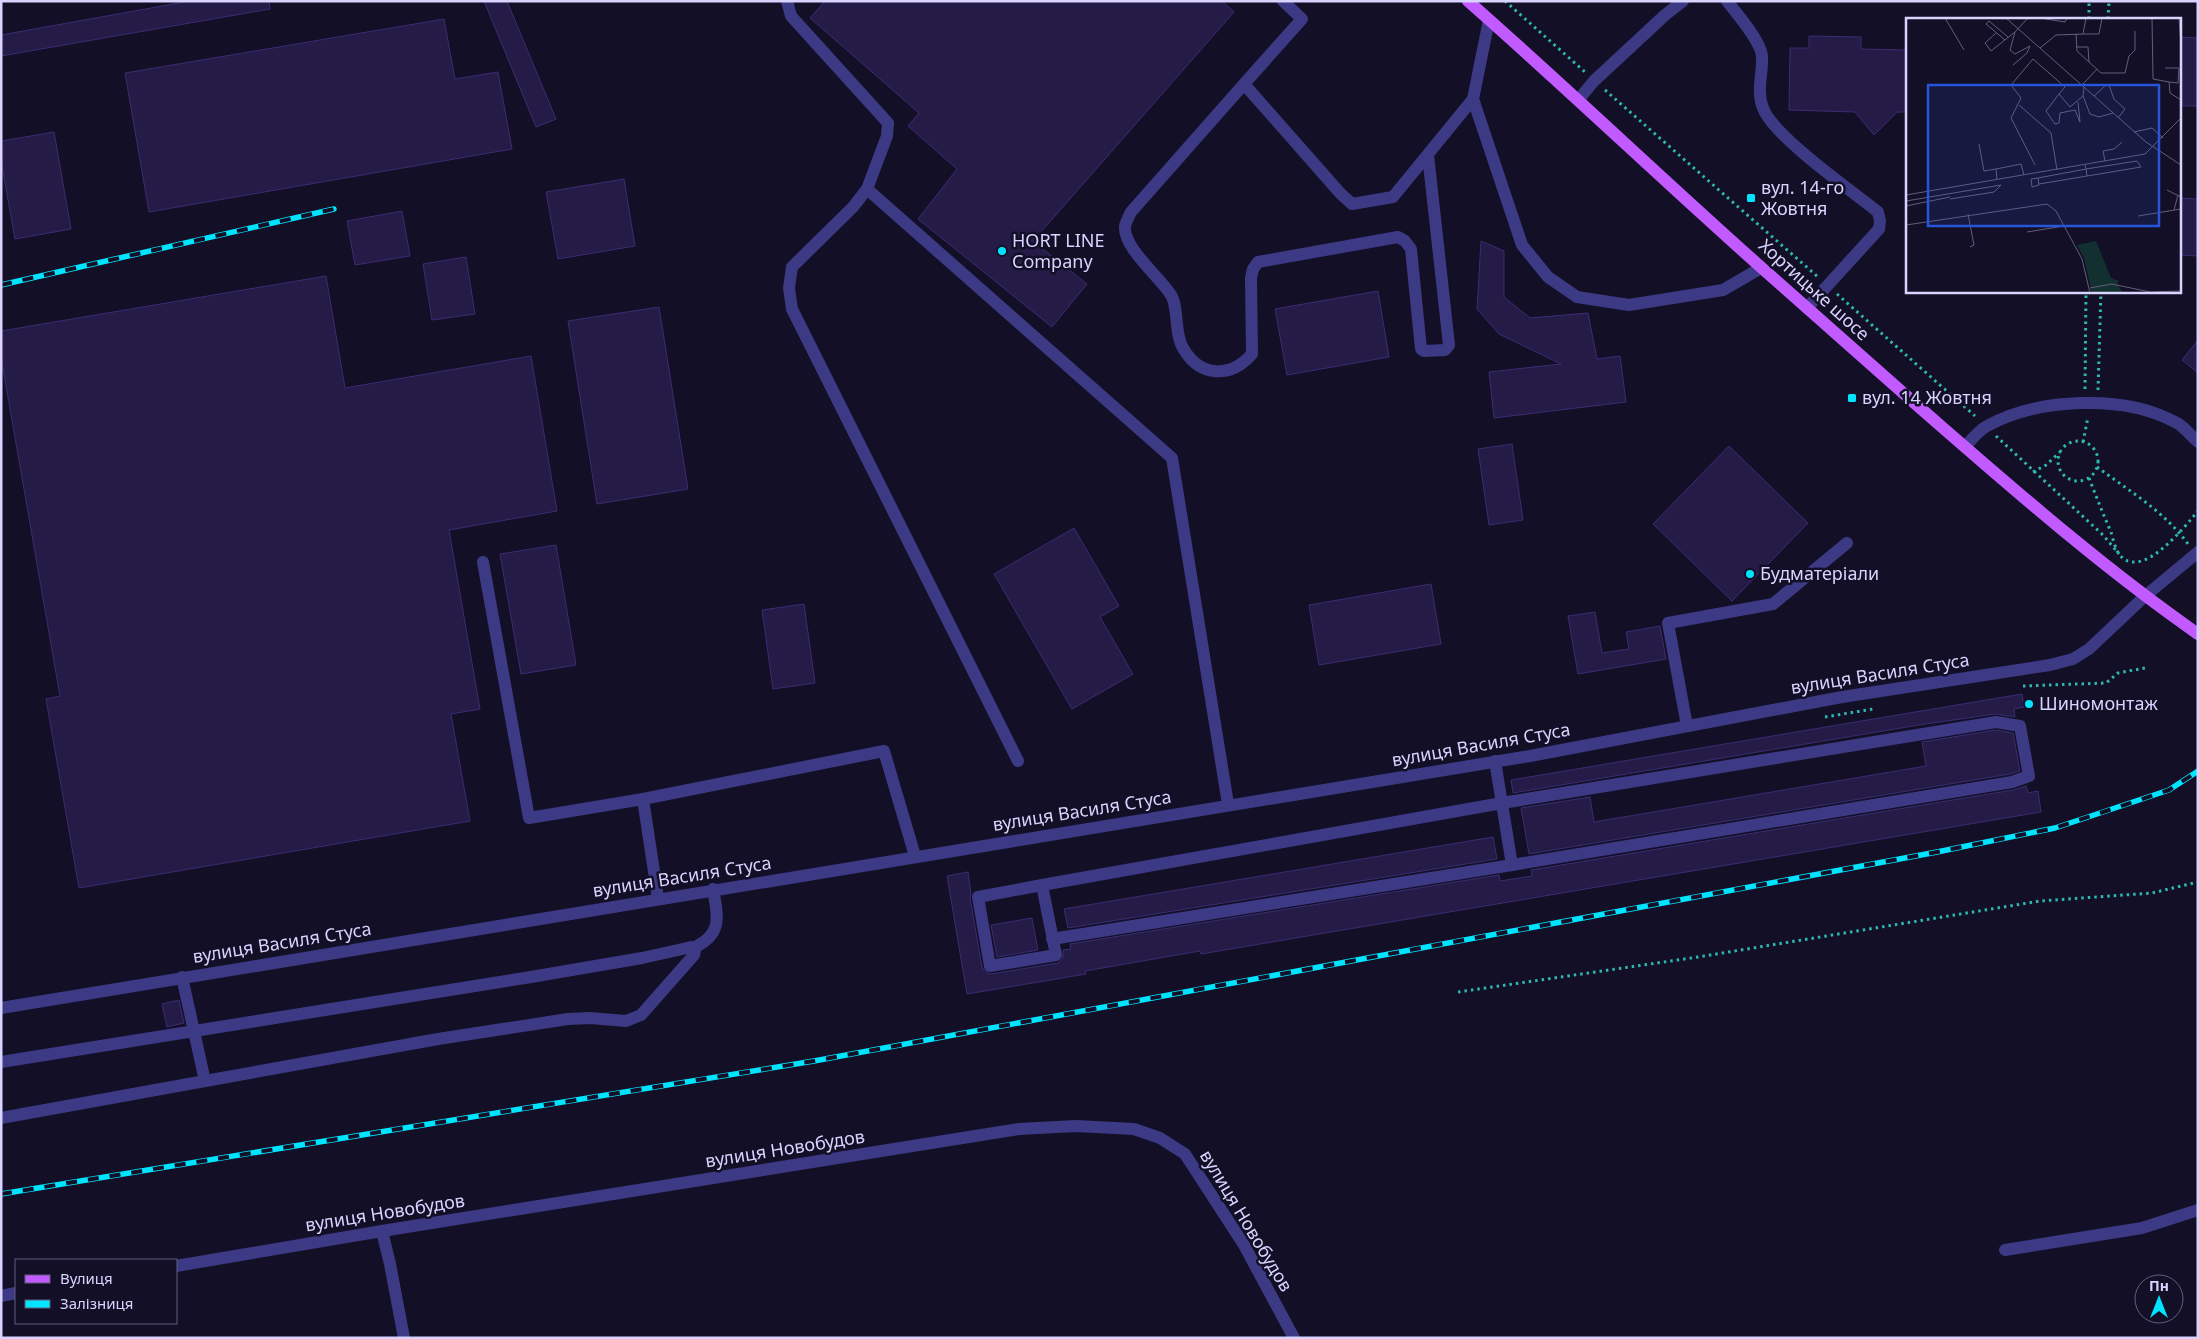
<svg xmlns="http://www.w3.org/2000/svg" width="2199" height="1339" viewBox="0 0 2199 1339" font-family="'Noto Sans',sans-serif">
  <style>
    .building { fill: #241b47; stroke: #3b2d73 }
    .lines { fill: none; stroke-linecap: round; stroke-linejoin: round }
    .path { stroke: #2fb8b0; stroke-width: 3; stroke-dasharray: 2.5 4; stroke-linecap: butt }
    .minor { stroke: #3d3a85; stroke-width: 12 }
    .major { stroke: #c25bff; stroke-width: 12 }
    .rail-casing { stroke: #00e5ff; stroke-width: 5.5 }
    .rail { stroke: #130f26; stroke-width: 4; stroke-dasharray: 11; stroke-linecap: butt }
    .poi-dot { fill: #00e5ff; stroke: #130f26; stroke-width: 2 }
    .labels { text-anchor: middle; stroke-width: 5; stroke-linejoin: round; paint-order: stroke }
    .poi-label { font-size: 18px; fill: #d9d4ff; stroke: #130f26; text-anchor: start }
    .street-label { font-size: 18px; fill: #d9d4ff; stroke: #130f26 }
    .inset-road { fill: none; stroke: #625e7d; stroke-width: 1 }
    .view { fill: #2655da; fill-opacity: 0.15; stroke: #2655da; stroke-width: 2.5 }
    .inset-edge { fill: none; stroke: #d9d4ff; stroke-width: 2.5 }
  </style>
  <rect width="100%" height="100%" fill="#130f26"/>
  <g class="building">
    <path d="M190 1H269L270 9 1 56V35Z"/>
    <path d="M484 1H507L556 119 536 127Z"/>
    <path d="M825 1H1222L1234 12 1033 241 1087 284 1052 327 918 219 957 169 908 126 919 113 810 18Z"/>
    <path d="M444 19 455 79 498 72 512 149 149 212 125 73Z"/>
    <path d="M1809 36 1861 37V49L1908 50V112H1897L1874 135 1855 112 1789 110 1790 48H1809Z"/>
    <path d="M2180 37 2198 38V106H2180Z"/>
    <path d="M54 132 71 229 15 239 1 160V141Z"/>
    <path d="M624 179 635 246 558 259 546 192Z"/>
    <path d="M2180 198 2198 199V256L2180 255Z"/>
    <path d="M402 211 410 256 355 265 347 221Z"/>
    <path d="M1481 241 1504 251V297L1530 318 1588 313 1597 359 1620 356 1626 402 1494 418 1489 372 1561 364 1499 334 1477 309Z"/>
    <path d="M466 257 475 314 432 320 423 264Z"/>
    <path d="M326 276 345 388 531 356 557 511 449 530 480 709 451 714 470 821 79 888 46 699 60 696 1 357V331Z"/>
    <path d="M1378 291 1389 357 1287 375 1275 309Z"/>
    <path d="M659 307 688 489 597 504 568 321Z"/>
    <path d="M2198 340V373L2182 360Z"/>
    <path d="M1512 444 1523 520 1489 525 1478 449Z"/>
    <path d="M1729 446 1808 523 1732 601 1653 524Z"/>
    <path d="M1074 528 1119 606 1100 617 1133 674 1072 709 994 574Z"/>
    <path d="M556 545 576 665 521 674 500 554Z"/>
    <path d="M1431 584 1441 644 1319 665 1309 605Z"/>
    <path d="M804 604 815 683 773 689 762 610Z"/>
    <path d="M1595 612 1602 653 1629 649 1626 632 1660 626 1666 659 1578 674 1568 616Z"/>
    <path d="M2022 694 2024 707 2014 709 2015 717 1995 714 1919 725 1513 793 1511 780Z"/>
    <path d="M1996 730 2013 733 2020 771 2010 774 1529 854 1521 808 1590 797 1594 822 1926 766 1922 742Z"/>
    <path d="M2026 786 2028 793 2038 791 2041 812 1201 954 1200 951 1085 971 1086 974 967 994 947 876 968 872 971 893 970 898 982 967 987 973 991 974 1058 963 1063 958V950L1071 949 1070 944 1499 875 1500 881 1532 876 1531 870 2013 790Z"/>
    <path d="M1493 837 1497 859 1068 928 1064 909Z"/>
    <path d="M1032 918 1038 950 997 957 991 925Z"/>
    <path d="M179 1000 184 1023 167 1027 162 1004Z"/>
  </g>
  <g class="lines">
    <g class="path">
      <path d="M1505 1 1585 72"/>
      <path d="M2089 19V1"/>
      <path d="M2108 19 2109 1"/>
      <path d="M1605 90 1818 277"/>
      <path d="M1837 294 1975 416"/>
      <path d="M2085 389 2086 291"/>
      <path d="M2098 390 2101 291"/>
      <path d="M1996 436 2103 535 2119 554"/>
      <circle cx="2078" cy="461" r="20"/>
      <path d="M2083 442 2088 417"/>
      <path d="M2097 467C2128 490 2165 512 2188 544"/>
      <path d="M2033 472 2046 465 2060 452"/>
      <path d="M2089 478C2096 496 2103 514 2111 532 2113 539 2115 548 2119 554 2141 583 2185 526 2198 511"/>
      <path d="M2023 686 2106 683 2118 673 2145 668"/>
      <path d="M1825 717 1873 709"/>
      <path d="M1458 992 1698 957 2040 901 2152 893 2198 882"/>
    </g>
    <g class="minor">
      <path d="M787 1 791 16 888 123 887 136 867 189 853 207 792 267 789 288 792 309 1018 761"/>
      <path d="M1727 1C1737 14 1761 41 1762 56 1763 74 1756 90 1763 108 1773 136 1852 191 1878 212L1880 221 1879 229 1807 308"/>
      <path d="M1489 20 1473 99 1522 245 1548 277 1577 297 1629 305 1723 290 1761 268"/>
      <path d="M1244 84 1302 19 1283 1"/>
      <path d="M1579 99 1594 81 1665 15 1683 1"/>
      <path d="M1428 155 1449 345 1445 350 1424 351 1421 349 1411 249 1405 241 1398 237 1258 262 1253 269 1251 278 1252 354C1231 378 1200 378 1183 348 1174 333 1179 308 1171 295 1160 277 1123 248 1125 226 1126 222 1129 216 1131 212L1244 84 1340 193 1352 204 1393 197 1473 99"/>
      <path d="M867 189 1172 458 1228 804"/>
      <path d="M1965 447C1971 440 1979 430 1987 426 2038 398 2124 394 2175 422 2184 426 2191 436 2198 442"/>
      <path d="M483 562 529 818 643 799"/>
      <path d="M1687 726 1668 623 1773 604 1847 543"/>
      <path d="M1042 885 1056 955 990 966 978 897 1042 885 1502 803 1996 722 2020 726 2029 776 2012 782 1512 865 1495 761"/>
      <path d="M658 898 643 799 884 751 915 856"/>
      <path d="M1052 939 1512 865"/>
      <path d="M693 948C723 935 718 916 713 889"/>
      <path d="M1 1008 1530 756 1842 697 2050 665 2073 659 2089 649 2144 597 2198 552"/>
      <path d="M1 1062 531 977 642 958 687 948 691 947 695 950 694 955 641 1015 626 1021 590 1018 568 1019 438 1039 205 1081"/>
      <path d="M1 1118 205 1081 182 977"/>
      <path d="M382 1231 390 1264 404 1338"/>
      <path d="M2005 1250 2142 1228 2198 1210"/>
      <path d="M176 1266 382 1231 1019 1129 1076 1126 1134 1129 1160 1138 1185 1154 1244 1245 1294 1338"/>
      <path d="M1 1296 16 1293"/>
    </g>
    <path class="major" d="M1468 1C1568 89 1664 181 1763 269 1815 315 1867 361 1919 407 2010 486 2099 565 2198 634"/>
    <defs>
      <g id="rail">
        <path d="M1 285 334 209"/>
        <path d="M1 1194 814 1061 1937 852 2055 828 2169 790 2198 771"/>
      </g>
    </defs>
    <use href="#rail" class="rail-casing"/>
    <use href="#rail" class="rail"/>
  </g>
  <g class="poi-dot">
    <rect x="1746" y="193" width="10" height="10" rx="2.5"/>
    <circle cx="1002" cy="251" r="5"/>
    <rect x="1847" y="393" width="10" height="10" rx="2.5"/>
    <circle cx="1750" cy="574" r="5"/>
    <circle cx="2029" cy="704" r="5"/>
  </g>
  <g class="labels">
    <g class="poi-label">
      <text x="1761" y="194">вул. 14-го<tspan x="1761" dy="21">Жовтня</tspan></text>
      <text x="1012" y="247">HORT LINE<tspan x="1012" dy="21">Company</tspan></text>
      <text x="1862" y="404">вул. 14 Жовтня</text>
      <text x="1760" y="580">Будматеріали</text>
      <text x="2039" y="710">Шиномонтаж</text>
    </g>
    <g class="street-label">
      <text transform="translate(1814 290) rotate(42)" y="6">Хортицьке шосе</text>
      <text transform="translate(1880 674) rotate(-9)" y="6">вулиця Василя Стуса</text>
      <text transform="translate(1481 745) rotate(-10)" y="6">вулиця Василя Стуса</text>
      <text transform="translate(1082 811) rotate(-9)" y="6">вулиця Василя Стуса</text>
      <text transform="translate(682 877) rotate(-9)" y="6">вулиця Василя Стуса</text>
      <text transform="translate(282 943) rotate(-9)" y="6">вулиця Василя Стуса</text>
      <text transform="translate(785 1149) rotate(-9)" y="6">вулиця Новобудов</text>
      <text transform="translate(385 1213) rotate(-9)" y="6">вулиця Новобудов</text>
      <text transform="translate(1246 1221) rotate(59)" y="6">вулиця Новобудов</text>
    </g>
  </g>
  <g transform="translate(1906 18)">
    <rect width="275" height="275" fill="#130f26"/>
    <path d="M190 223 205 260 213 263 211 266 217 275H186L178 240 171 227Z" fill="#12302f"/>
    <path class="inset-road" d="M39 0 58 32M100 0 240 124 275 147M122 0 109 14 104 32 109 36 124 28M134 0 159 4 161 0M246 0 247 61 263 64 264 75 275 82M273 0 275 26M90 15 79 25 85 33 109 14M170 16 171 33 195 55H219L223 38 229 32V13M177 16H193L196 0M99 22 80 6 83 3 102 19M170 29H182L183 44M134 30 150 17 177 16 180 0M107 47 121 35 124 28M259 50H273L272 65 263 64M176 67 191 51M203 67 208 81 219 91 212 100M178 69 177 78 184 96 193 99 207 95M188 78 200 67H222M172 84 174 104 169 92 154 95 153 105 149 106 140 93 153 76 164 89 177 78M113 87 145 115 151 152M228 114 246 110 257 120M73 126 78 153 90 151M199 143 197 133 208 131 216 124M129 147 105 100 115 80 105 67 127 41 159 69 153 76M132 160 133 167 126 169 125 161 132 160 180 151 231 143 235 149 181 158 180 151 179 147M91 161 90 151 115 146 118 157M133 166 181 158M261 172 275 179M0 177 239 136 275 100M44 181 88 174 95 167M0 183 95 167M0 188 44 179M268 192 272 177M62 196 68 227 64 229M232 198 275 191M0 207 141 186 150 193 176 241 184 275M121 214 158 208M184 270 206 266 244 274 275 273"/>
    <path class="view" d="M22 67H253V208H22Z"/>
    <rect width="275" height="275" class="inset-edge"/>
  </g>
  <rect width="2199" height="1339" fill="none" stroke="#d9d4ff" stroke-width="5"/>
  <rect x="15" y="1259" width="162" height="65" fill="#130f26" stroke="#625e7d"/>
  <rect x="25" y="1275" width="25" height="8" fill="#c25bff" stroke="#625e7d"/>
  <text x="60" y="1284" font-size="15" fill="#d9d4ff">Вулиця</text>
  <rect x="25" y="1300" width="25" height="8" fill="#00e5ff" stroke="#625e7d"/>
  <text x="60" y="1309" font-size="15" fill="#d9d4ff">Залізниця</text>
  <g transform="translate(2159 1299)"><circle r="24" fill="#130f26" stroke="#625e7d"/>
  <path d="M0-4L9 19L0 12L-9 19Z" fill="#00e5ff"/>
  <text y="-8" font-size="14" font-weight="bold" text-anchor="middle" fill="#d9d4ff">Пн</text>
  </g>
</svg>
